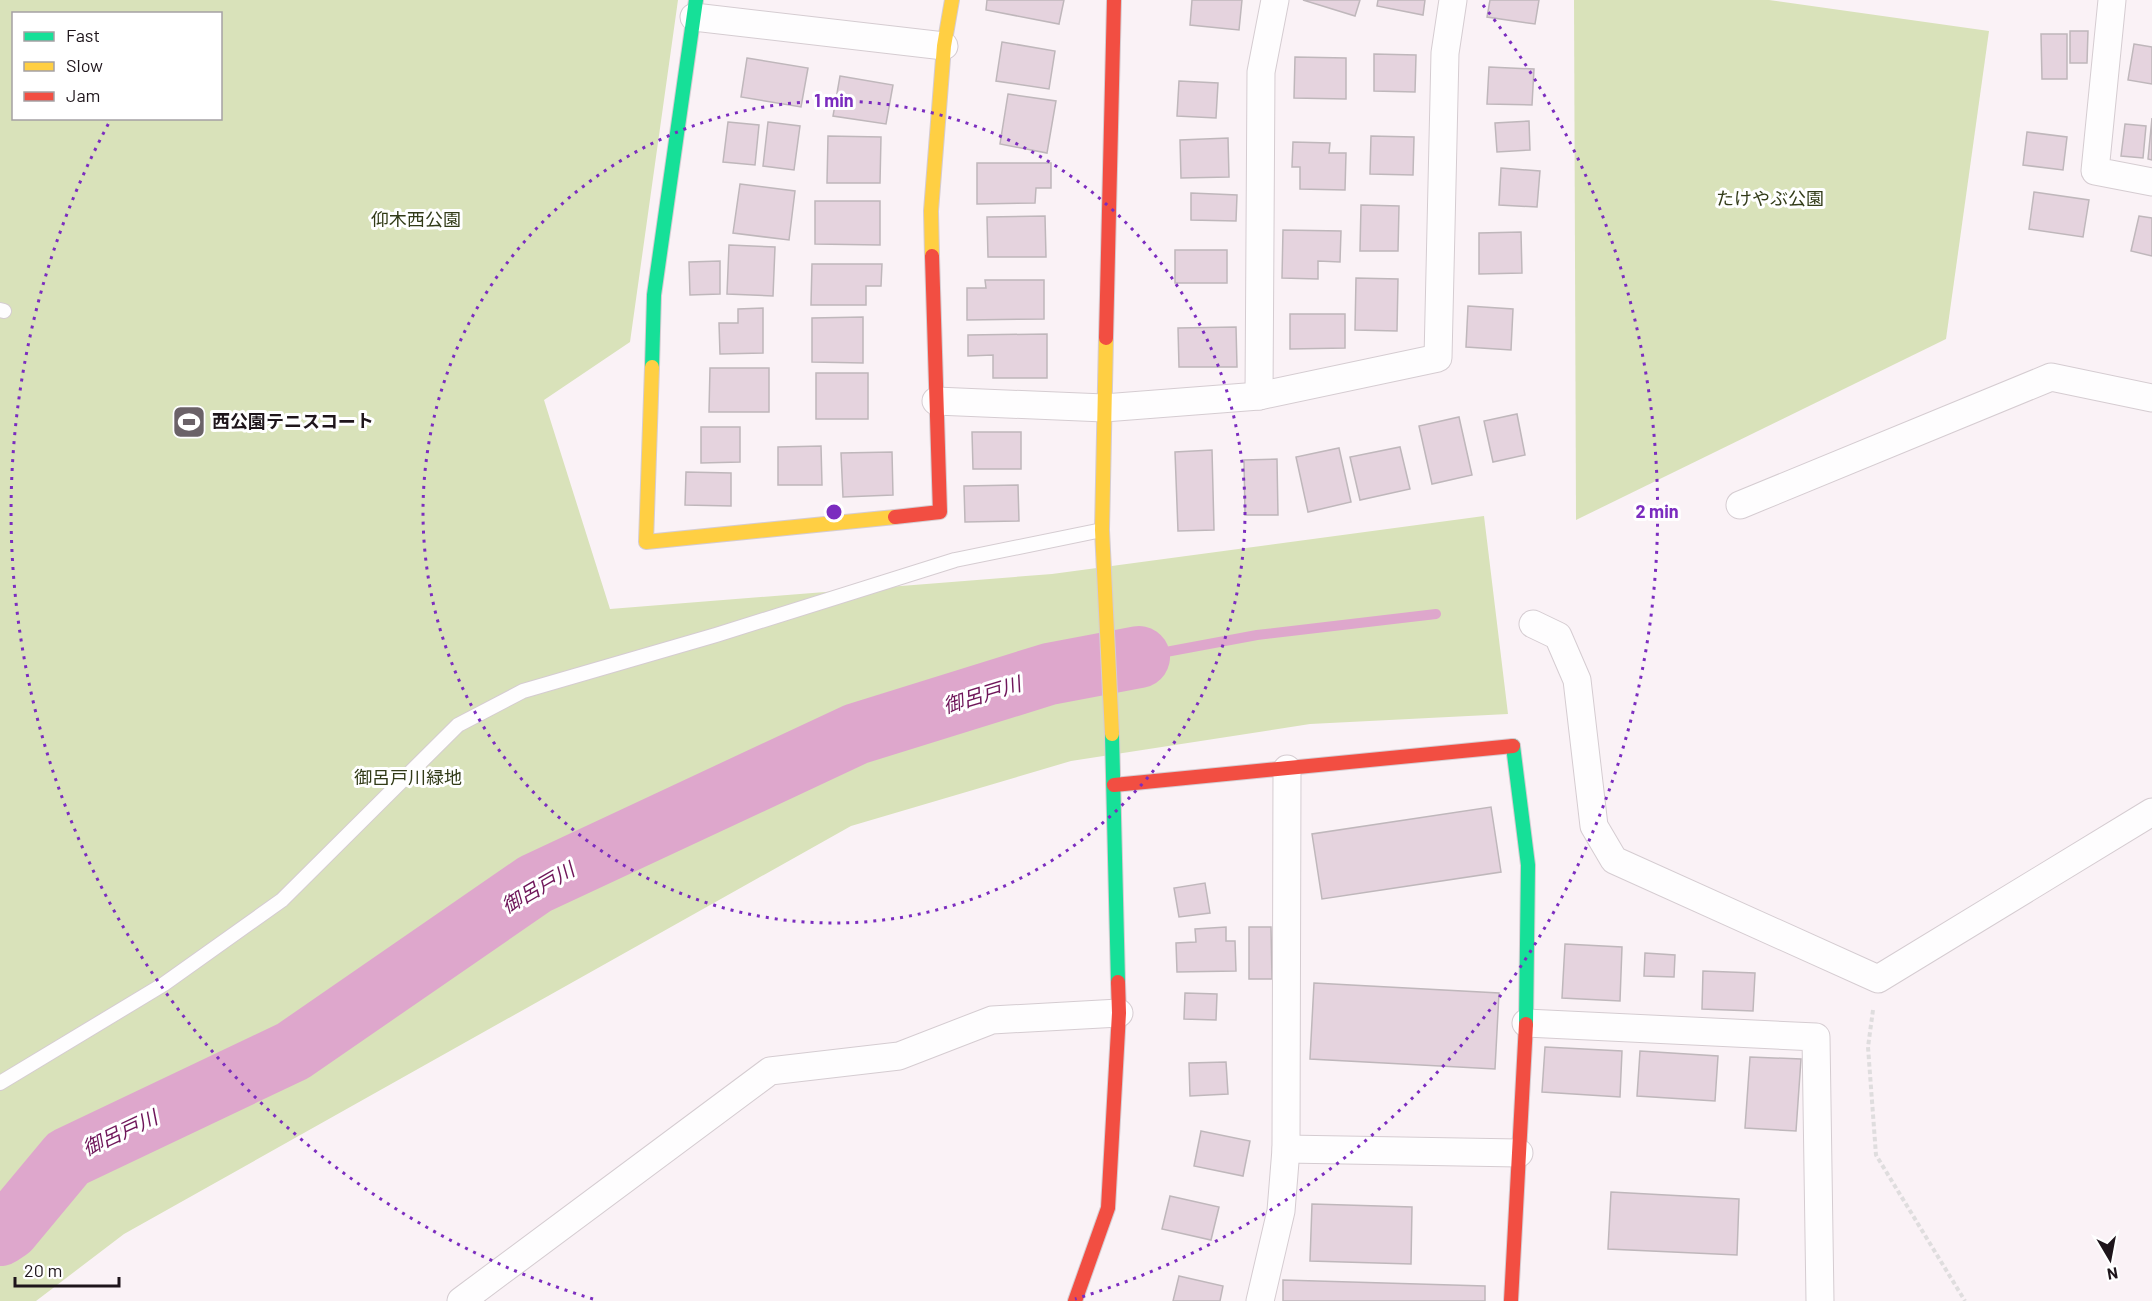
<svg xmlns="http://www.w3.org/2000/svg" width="2152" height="1301" viewBox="0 0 2152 1301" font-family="Barlow,'Noto Sans JP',sans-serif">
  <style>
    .green { fill: #d9e2ba; fill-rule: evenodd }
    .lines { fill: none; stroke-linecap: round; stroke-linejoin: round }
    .stream { stroke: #dea7cc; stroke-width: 10 }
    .river { stroke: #dea7cc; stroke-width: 62 }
    .building { fill: #e5d3de; stroke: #bfb7bb; stroke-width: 1.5 }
    .lane-casing { stroke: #d5ccd1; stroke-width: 16 }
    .street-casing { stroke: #d5ccd1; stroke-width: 29 }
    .fast-casing { stroke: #d5ccd1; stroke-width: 16 }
    .slow-casing { stroke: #d5ccd1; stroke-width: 16 }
    .jam-casing { stroke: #d5ccd1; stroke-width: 16 }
    .path { stroke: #dfddde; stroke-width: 4; stroke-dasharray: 4.5 3; stroke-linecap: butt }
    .lane { stroke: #fefdfe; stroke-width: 14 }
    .street { stroke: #fefdfe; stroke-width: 27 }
    .fast { stroke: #16e098; stroke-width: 14 }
    .slow { stroke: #ffcf43; stroke-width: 14 }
    .jam { stroke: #f24e42; stroke-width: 14 }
    .ring { fill: none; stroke: #7b2cbf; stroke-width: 3; stroke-dasharray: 3 6 }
    .labels { text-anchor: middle; stroke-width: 6; stroke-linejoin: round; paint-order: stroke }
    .park-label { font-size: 18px; fill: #323b18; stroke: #fff }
    .poi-label { font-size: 18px; font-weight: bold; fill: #1e151b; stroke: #fff; text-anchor: start }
    .water-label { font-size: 20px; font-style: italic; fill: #6f165a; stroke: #fff }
    .centre { fill: #7b2cbf; stroke: #fff; stroke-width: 3 }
    .ring-label { font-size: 18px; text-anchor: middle; font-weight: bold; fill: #7b2cbf; stroke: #fff; stroke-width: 6; stroke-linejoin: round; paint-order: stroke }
  </style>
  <rect width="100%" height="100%" fill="#faf2f6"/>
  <g class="green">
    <path d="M0 0H678L630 342 544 400 610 609 1052 574 1484 516 1508 714 1310 724 1071 761 851 826 124 1234 36 1301H0ZM14 14H220V118H14Z"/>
    <path d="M1574 0H1769L1989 31 1946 339 1576 520Z"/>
  </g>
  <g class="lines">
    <path class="stream" d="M1139 657 1257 635 1436 614"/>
    <path class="river" d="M0 1235 9 1229 68 1158 293 1051 535 884 856 734 1049 674 1139 657"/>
  </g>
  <g class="building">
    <path d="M987 0H1064L1059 24 986 10Z"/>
    <path d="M1192 0H1242L1239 30 1190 25Z"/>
    <path d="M1303 0H1360L1355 16Z"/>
    <path d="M1378 0H1425L1423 15 1377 6Z"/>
    <path d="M1490 0H1539L1535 24 1487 17Z"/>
    <path d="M2070 31H2088L2087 63H2070Z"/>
    <path d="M2041 34H2067V79H2042Z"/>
    <path d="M1002 42 1055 51 1049 89 996 81Z"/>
    <path d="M2134 44 2152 47V84L2128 80Z"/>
    <path d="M1374 54 1416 55 1415 92 1374 91Z"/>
    <path d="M1295 57 1346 58V99L1294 98Z"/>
    <path d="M747 58 808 68 801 107 741 97Z"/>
    <path d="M1489 67 1534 69 1532 105 1487 104Z"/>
    <path d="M840 76 893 85 886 124 833 116Z"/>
    <path d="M1179 81 1218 83 1216 118 1177 116Z"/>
    <path d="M1008 94 1056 101 1047 153 1000 144Z"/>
    <path d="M2152 118V160L2148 159Z"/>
    <path d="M1529 121 1530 150 1497 152 1495 123Z"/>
    <path d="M728 122 759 125 755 165 723 162Z"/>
    <path d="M768 122 800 126 794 170 763 166Z"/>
    <path d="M2125 124 2146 126 2143 158 2121 156Z"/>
    <path d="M2027 132 2067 137 2063 170 2023 165Z"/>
    <path d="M828 136 881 137 880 183H827Z"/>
    <path d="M1371 136 1414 137 1413 175 1370 174Z"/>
    <path d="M1228 138 1229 177 1181 178 1180 140Z"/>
    <path d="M1293 142 1330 143 1329 153H1346L1345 190 1300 189V167H1292Z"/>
    <path d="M977 163H1051V188H1036L1035 203 977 204Z"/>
    <path d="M1501 168 1540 171 1537 207 1499 205Z"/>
    <path d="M740 184 795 191 789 240 733 233Z"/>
    <path d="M2034 192 2089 200 2083 237 2029 229Z"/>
    <path d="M1191 193 1237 195 1236 221 1191 220Z"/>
    <path d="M815 201H880V245L815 244Z"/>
    <path d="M1361 205 1399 206 1398 251H1360Z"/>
    <path d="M1045 216 1046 257H988L987 217Z"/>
    <path d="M2139 216 2152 218V256L2131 251Z"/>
    <path d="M1283 230 1341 231 1340 262 1318 261V279L1282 278Z"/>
    <path d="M1521 232 1522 273 1479 274V233Z"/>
    <path d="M729 245 775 247 773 296 727 294Z"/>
    <rect x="1175" y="250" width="52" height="33"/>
    <path d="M720 261V294L690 295 689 262Z"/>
    <path d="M812 264H882L881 286H866V305H811Z"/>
    <path d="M1356 278 1398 279 1397 331 1355 330Z"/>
    <path d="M985 280H1044V319L967 320V288H986Z"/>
    <path d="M1468 306 1513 309 1511 350 1466 347Z"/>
    <path d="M763 308V353L720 354 719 323H738V309Z"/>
    <path d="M1290 314H1345V348L1290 349Z"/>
    <path d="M863 317V363L812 362V318Z"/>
    <path d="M1236 327 1237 367H1179L1178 328Z"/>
    <path d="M1047 334V378H993V355L968 356V335Z"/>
    <path d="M710 368H769V412H709Z"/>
    <rect x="816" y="373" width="52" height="46"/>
    <path d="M1517 414 1525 455 1493 462 1484 421Z"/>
    <path d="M1459 417 1472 475 1432 484 1419 426Z"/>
    <path d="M701 427H740V462L701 463Z"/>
    <path d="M972 432H1021V469H973Z"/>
    <path d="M821 446 822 485H778V447Z"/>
    <path d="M1400 447 1410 489 1360 500 1350 457Z"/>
    <path d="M1339 448 1351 502 1308 512 1296 457Z"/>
    <path d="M1212 450 1214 530 1178 531 1175 452Z"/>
    <path d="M892 452 893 495 843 497 841 453Z"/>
    <path d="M1277 459 1278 515H1245L1244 460Z"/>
    <path d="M686 472 731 473V506L685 505Z"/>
    <path d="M1018 485 1019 521 965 522 964 486Z"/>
    <path d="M1491 807 1501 872 1322 899 1312 834Z"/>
    <path d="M1205 883 1210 913 1179 917 1174 888Z"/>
    <path d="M1226 927V941H1235L1236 971 1177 972 1176 943 1196 942 1195 929Z"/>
    <path d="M1249 927H1271L1272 979H1249Z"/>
    <path d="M1565 944 1622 947 1620 1001 1562 998Z"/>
    <path d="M1645 953 1675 955 1674 977 1644 976Z"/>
    <path d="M1703 971 1755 973 1753 1011 1702 1009Z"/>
    <path d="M1314 983 1499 993 1495 1069 1310 1059Z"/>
    <path d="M1185 993 1217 994 1216 1020 1184 1019Z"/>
    <path d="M1545 1047 1622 1051 1620 1097 1542 1092Z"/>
    <path d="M1640 1051 1718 1056 1715 1101 1637 1096Z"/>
    <path d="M1750 1057 1801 1059 1796 1131 1745 1128Z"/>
    <path d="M1226 1062 1228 1094 1190 1096 1189 1063Z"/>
    <path d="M1201 1131 1250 1141 1243 1176 1194 1166Z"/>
    <path d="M1611 1192 1739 1199 1737 1255 1608 1249Z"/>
    <path d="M1170 1196 1219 1207 1211 1240 1162 1229Z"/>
    <path d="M1312 1204 1412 1207 1411 1264 1310 1261Z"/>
    <path d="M1179 1276 1223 1286 1220 1301H1173Z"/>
    <path d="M1283 1280 1485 1286V1301H1283Z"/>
  </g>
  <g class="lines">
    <defs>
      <g id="lane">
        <path d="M0 310 4 311"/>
        <path d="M0 1083 164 984 282 900 458 725 523 691 716 635 955 560 1102 530"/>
      </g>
      <g id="street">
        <path d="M2112 0 2095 171 2152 182"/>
        <path d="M694 17 944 46"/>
        <path d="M1259 396 1261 72 1275 0"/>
        <path d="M936 401 1104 408 1259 396 1438 358 1445 53 1453 0"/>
        <path d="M1740 505 2051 377 2152 398"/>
        <path d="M1533 624 1558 636 1577 680 1594 826 1614 860 1878 979 2152 812"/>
        <path d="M1526 1023 1816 1037 1820 1301"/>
        <path d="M1286 1149 1519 1153"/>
        <path d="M461 1301 770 1071 899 1056 992 1020 1119 1013"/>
        <path d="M1260 1301 1281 1211 1286 1149 1287 769"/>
      </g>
      <g id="fast">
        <path d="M652 367 654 295 696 0"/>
        <path d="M1112 734 1118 982"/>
        <path d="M1513 746 1528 865 1526 1024"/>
      </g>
      <g id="slow">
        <path d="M932 256 931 211 944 46 952 0"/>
        <path d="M1106 338 1102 530 1112 734"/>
        <path d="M652 367 646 542 895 517"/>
      </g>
      <g id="jam">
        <path d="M1106 338 1114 0"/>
        <path d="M895 517 940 512 932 256"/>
        <path d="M1114 785 1513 746"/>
        <path d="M1075 1301 1108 1208 1119 1013 1118 982"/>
        <path d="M1511 1301 1526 1024"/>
      </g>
    </defs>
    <use href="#lane" class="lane-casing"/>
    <use href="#street" class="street-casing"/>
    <use href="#fast" class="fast-casing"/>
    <use href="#slow" class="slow-casing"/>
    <use href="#jam" class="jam-casing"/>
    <path class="path" d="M1873 1010 1868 1047 1876 1155 1965 1301"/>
    <use href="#lane" class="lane"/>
    <use href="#street" class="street"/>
    <use href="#fast" class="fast"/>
    <use href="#slow" class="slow"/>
    <use href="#jam" class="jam"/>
  </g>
  <g class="ring">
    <circle cx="834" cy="512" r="411"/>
    <path d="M593 1299A823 823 0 0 1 111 119M1483 5A823 823 0 0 1 1075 1299"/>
  </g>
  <defs>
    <symbol id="stadium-square" viewBox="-11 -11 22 22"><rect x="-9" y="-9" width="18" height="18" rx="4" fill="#6b6268" stroke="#fff"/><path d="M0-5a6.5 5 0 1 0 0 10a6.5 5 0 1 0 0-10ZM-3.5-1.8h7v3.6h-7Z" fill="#fff"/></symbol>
  </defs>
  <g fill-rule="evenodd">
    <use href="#stadium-square" x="170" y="403" width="38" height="38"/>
  </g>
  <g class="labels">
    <g class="park-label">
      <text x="1770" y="205">たけやぶ公園</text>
      <text x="416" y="226">仰木西公園</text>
      <text x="408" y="784">御呂戸川緑地</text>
    </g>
    <g class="poi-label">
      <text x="212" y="428">西公園テニスコート</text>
    </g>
    <g class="water-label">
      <text transform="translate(982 695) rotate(-17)" y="7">御呂戸川</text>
      <text transform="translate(538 888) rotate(-30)" y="7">御呂戸川</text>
      <text transform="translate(120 1133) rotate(-25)" y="7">御呂戸川</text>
    </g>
  </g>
  <circle cx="834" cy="512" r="9" class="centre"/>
  <g class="ring-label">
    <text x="834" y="107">1 min</text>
    <text x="1657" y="518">2 min</text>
  </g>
  <rect x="12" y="12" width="210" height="108" fill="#ffffff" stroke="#a5a1a4" stroke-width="1.5"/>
  <rect x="24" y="32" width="30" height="9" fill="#16e098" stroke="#a5a1a4" stroke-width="1.5"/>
  <text x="66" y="42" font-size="18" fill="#1e151b">Fast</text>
  <rect x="24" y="62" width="30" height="9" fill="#ffcf43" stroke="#a5a1a4" stroke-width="1.5"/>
  <text x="66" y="72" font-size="18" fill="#1e151b">Slow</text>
  <rect x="24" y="92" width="30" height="9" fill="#f24e42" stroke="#a5a1a4" stroke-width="1.5"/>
  <text x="66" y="102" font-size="18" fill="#1e151b">Jam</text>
  <g transform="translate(2110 1259) rotate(170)" stroke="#ffffff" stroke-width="4.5" paint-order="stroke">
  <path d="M0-4.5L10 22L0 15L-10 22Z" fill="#1e151b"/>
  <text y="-9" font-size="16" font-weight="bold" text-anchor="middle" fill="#1e151b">N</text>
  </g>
  <path d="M15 1277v9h104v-9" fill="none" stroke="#1e151b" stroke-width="3"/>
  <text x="24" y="1277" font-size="18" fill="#1e151b" stroke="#ffffff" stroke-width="4.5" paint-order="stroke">20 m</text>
</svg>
